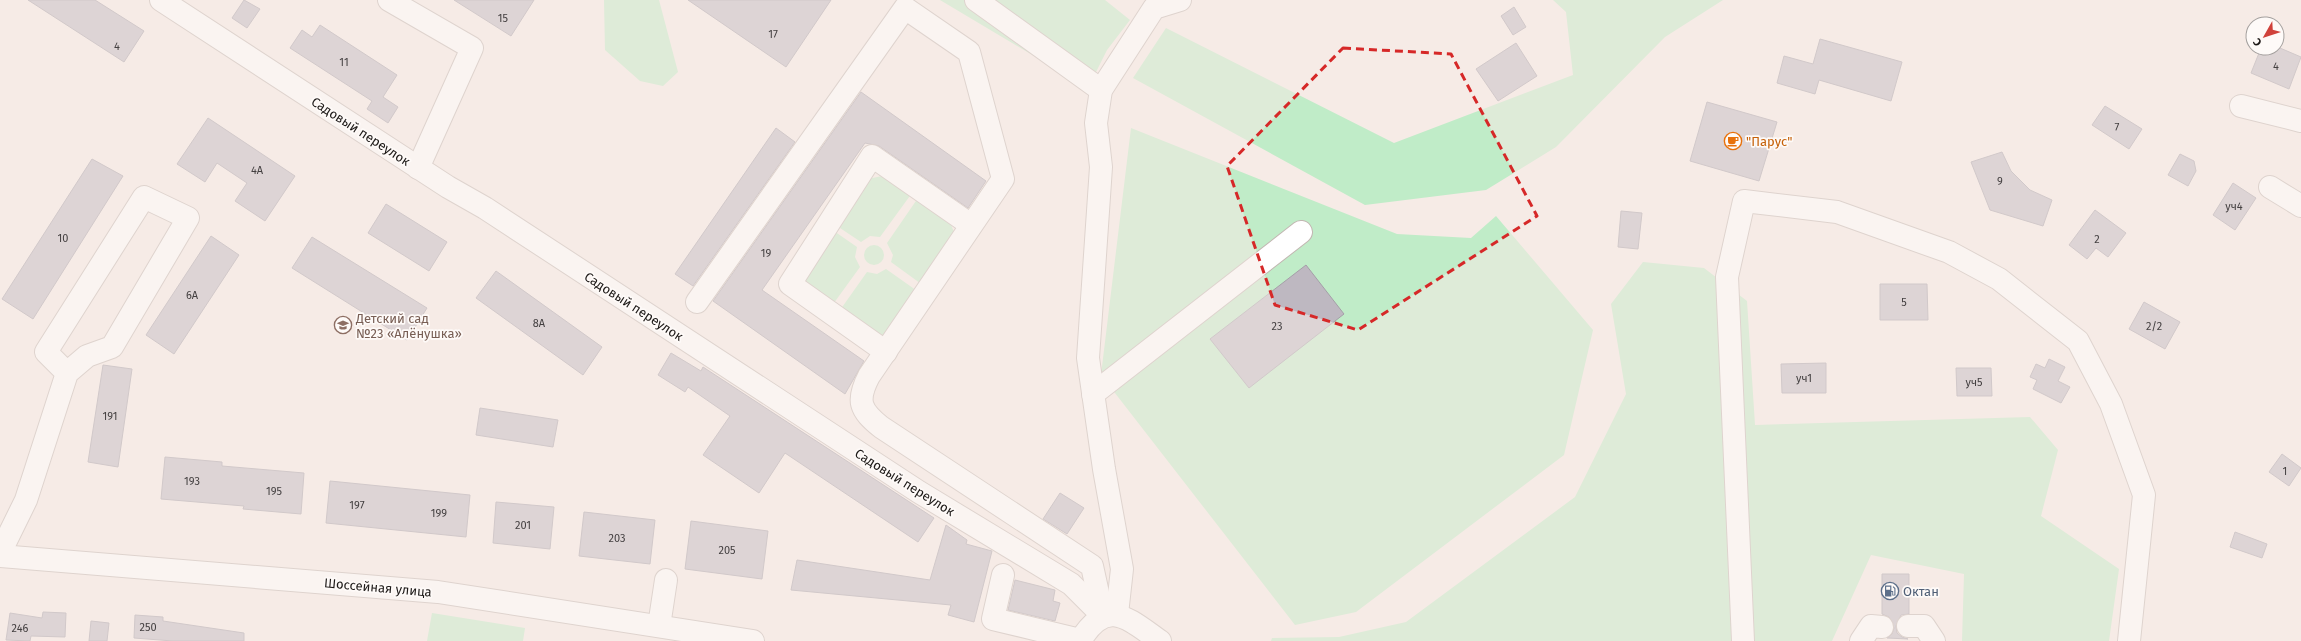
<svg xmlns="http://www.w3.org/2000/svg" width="2301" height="641" viewBox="0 0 2301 641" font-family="'Fira Sans',sans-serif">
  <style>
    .green { fill: #c0ecc8 }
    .building { fill: #beb8c1; stroke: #a59fa8 }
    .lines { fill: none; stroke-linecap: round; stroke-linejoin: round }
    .minor-casing { stroke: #c2b7b2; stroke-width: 24 }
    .major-casing { stroke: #c2b7b2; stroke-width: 24 }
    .minor { stroke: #fff; stroke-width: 22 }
    .major { stroke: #fff; stroke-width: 22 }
    .marked { fill: none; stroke: #d62828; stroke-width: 3; stroke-dasharray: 8 5; stroke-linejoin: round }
    .labels { text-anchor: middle; stroke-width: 3.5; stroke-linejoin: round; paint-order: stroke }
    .number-label { font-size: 11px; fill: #444041 }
    .street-label { font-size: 13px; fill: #1c1816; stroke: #fefaf8 }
    .food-label { font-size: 13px; fill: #c56008; stroke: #fefaf8; text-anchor: start }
    .education-label { font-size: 13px; fill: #785e54; stroke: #fefaf8; text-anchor: start }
    .service-label { font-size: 13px; fill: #4e5e75; stroke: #fefaf8; text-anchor: start }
  </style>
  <rect width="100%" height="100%" fill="#f6ebe6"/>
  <g class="green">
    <path d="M604 0H659L678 72 663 86 640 81 605 50Z"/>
    <path d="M940 0H1105L1130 20 1107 50 1088 88Z"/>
    <path d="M1553 0H1723L1665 37 1556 147 1486 190 1365 205 1133 78 1166 28 1394 143 1573 75 1566 12Z"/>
    <path d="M1131 128 1397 234 1471 238 1496 216 1593 330 1564 455 1356 612 1295 625 1101 375Z"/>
    <path d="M882 176 912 193 880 237 870 236 861 242 834 224 868 179Z"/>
    <path d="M918 198 949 220 954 232 924 286 891 262 893 255 887 243Z"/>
    <path d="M831 229 857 247 855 257 860 267 831 307 808 292 802 273Z"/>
    <circle cx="874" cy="255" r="10"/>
    <path d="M1643 262 1704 268 1747 301 1755 425 2030 417 2058 450 2041 516 2119 569 2109 641H1962L1964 574 1871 555 1832 641H1271L1272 638 1339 637 1406 622 1575 497 1626 394 1611 304Z"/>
    <path d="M886 269 920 293 886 339 838 313 867 272 877 274Z"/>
    <path d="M432 613 525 628 523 641H427Z"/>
  </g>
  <g class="building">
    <path d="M28 0H95L144 31 124 62Z"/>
    <path d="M244 0 260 9 247 28 232 18Z"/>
    <path d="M454 0H534L511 36Z"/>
    <path d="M688 0H831L786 67Z"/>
    <path d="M1514 7 1526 27 1513 35 1501 16Z"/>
    <path d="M320 25 397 75 383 97 398 107 388 123 367 109 372 101 290 48 302 30 312 37Z"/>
    <path d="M1820 39 1902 62 1891 101 1819 80 1815 94 1777 83 1784 56 1813 64Z"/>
    <path d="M1516 43 1537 76 1498 101 1476 69Z"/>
    <path d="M2261 48H2280L2301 57 2289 89 2251 73Z"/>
    <path d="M861 92 986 181 968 208 879 146 865 143 762 290 864 361 845 394 713 301Z"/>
    <path d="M1707 102 1777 122 1759 181 1690 161Z"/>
    <path d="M2105 106 2142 129 2129 149 2092 125Z"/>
    <path d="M208 118 295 176 265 221 235 201 247 183 217 163 205 182 177 164Z"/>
    <path d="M776 128 795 142 693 286 675 274Z"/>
    <path d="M2002 152 2011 171 2030 190 2052 200 2043 226 1990 210 1971 162Z"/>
    <path d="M2180 154 2194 161 2196 171 2188 186 2168 175Z"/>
    <path d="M92 159 123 176 33 319 2 299Z"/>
    <path d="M2233 183 2256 198 2235 230 2213 215Z"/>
    <path d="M386 204 447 242 429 271 368 233Z"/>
    <path d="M2095 210 2126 233 2108 257 2096 248 2087 259 2069 245Z"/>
    <path d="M1621 211 1642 213 1638 249 1618 247Z"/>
    <path d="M211 236 239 255 174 354 146 335Z"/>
    <path d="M312 237 427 308 407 340 292 268Z"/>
    <path d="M1306 265 1344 314 1249 388 1210 339Z"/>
    <path d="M496 271 602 347 583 375 476 298Z"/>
    <path d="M1880 284H1927L1928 320H1880Z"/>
    <path d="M2144 302 2180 322 2165 349 2129 329Z"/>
    <path d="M671 353 701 371 703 367 934 518 918 542 785 453 759 493 703 455 730 416 688 387 685 392 658 375Z"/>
    <path d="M2049 359 2065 367 2058 381 2070 387 2061 403 2033 389 2037 380 2030 377 2036 364 2045 368Z"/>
    <path d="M1826 363V393H1782L1781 364Z"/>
    <path d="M103 365 132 369 118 467 88 462Z"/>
    <path d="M1956 368H1991L1992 396H1957Z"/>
    <path d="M480 408 558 420 553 447 476 435Z"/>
    <path d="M2282 454 2301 468 2289 486 2269 472Z"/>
    <path d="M165 457 222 462V466L304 473 301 514 243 509 244 506 161 499Z"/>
    <path d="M330 481 470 495 466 537 326 523Z"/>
    <path d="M1060 493 1084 508 1067 534 1043 519Z"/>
    <path d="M496 502 554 507 550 549 493 543Z"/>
    <path d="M584 512 655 520 650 564 579 556Z"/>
    <path d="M691 521 768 531 762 579 685 569Z"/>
    <path d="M946 525 967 540 966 544 992 551 974 622 948 615 951 605 791 590 797 560 930 580Z"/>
    <path d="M2235 532 2267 544 2262 558 2230 547Z"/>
    <path d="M1882 574H1909V614L1901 615 1896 626 1897 633 1902 637 1908 639 1887 638 1892 634 1894 628 1889 617 1882 614Z"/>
    <path d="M1015 580 1055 590 1053 601 1060 603 1055 621 1008 610Z"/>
    <path d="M43 612 66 613 65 637 31 636 30 641 6 640 10 613 42 618Z"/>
    <path d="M135 615 163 617V621L244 633V641H173L134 638Z"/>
    <path d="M91 621 109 623 107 641H89Z"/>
  </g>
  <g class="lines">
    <defs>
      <g id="minor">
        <path d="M161 0 448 187 485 208 919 492 1071 584 1103 616"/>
        <path d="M389 0 472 48 418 168"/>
        <path d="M976 0 1101 90"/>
        <path d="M2241 106 2301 121"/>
        <path d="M2270 187 2301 206"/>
        <path d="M697 302 905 8 969 52 1003 179 869 376C856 401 860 410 881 427L1092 566 1103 616"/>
        <path d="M886 352 790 284 872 156 971 225"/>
        <path d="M1093 394 1301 232"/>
        <path d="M0 553 26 500 67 373 87 356 112 347 188 218 144 197 46 352 67 373"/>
        <path d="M1003 575 993 619 1080 640"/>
        <path d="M1117 614 1122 569 1104 469 1088 358 1101 167 1096 123 1101 90 1154 8 1180 0"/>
        <path d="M659 626 666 580"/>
        <path d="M1908 626H1924L1934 641"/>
        <path d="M1080 641C1107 597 1127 618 1160 641"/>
        <path d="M1743 641 1727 277 1744 201 1837 212 1949 252 1999 279 2078 341 2111 404 2144 495 2129 641"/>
        <path d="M1861 641 1871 626 1882 627"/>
      </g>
      <path id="major" d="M0 556 438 592 753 641"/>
    </defs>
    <use href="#minor" class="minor-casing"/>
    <use href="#major" class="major-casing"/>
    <use href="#minor" class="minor"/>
    <use href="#major" class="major"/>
  </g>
  <path d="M0 0H2301V641H0ZM1343 48 1451 54 1537 216 1358 330 1275 305 1227 166Z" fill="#f6ebe6" fill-opacity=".55" fill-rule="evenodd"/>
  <path class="marked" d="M1343 48 1451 54 1537 216 1358 330 1275 305 1227 166Z"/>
  <defs>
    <symbol id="cafe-ring" viewBox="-11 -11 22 22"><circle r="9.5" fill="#fefaf8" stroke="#e8710a" stroke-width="1.5"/><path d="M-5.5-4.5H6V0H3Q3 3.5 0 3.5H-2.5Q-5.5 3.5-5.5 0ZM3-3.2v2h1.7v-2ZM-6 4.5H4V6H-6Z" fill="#e8710a"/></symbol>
    <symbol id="school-ring" viewBox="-11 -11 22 22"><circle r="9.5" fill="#fefaf8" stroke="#8d6e63" stroke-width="1.5"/><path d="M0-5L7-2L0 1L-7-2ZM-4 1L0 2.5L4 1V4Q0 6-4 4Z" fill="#8d6e63"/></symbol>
    <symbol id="fuel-ring" viewBox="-11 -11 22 22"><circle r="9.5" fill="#fefaf8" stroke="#5c6f8a" stroke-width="1.5"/><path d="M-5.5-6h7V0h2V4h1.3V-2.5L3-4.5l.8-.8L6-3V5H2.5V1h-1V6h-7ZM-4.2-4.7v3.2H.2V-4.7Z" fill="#5c6f8a"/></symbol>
  </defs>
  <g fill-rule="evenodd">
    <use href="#cafe-ring" x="1723" y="131" width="20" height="20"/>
    <use href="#school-ring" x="333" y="315" width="20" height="20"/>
    <use href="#fuel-ring" x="1880" y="581" width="20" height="20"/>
  </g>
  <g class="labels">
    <g class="number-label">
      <text x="503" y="22">15</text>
      <text x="773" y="38">17</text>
      <text x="117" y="50">4</text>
      <text x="344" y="66">11</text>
      <text x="2276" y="70">4</text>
      <text x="2117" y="131">7</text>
      <text x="257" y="174">4А</text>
      <text x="2000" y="185">9</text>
      <text x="2234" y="210">уч4</text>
      <text x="63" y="242">10</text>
      <text x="2097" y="243">2</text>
      <text x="766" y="257">19</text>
      <text x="192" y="299">6А</text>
      <text x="1904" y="306">5</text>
      <text x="539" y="327">8А</text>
      <text x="1277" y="330">23</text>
      <text x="2154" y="330">2/2</text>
      <text x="1804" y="382">уч1</text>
      <text x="1974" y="386">уч5</text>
      <text x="110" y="420">191</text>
      <text x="2285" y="475">1</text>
      <text x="192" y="485">193</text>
      <text x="274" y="495">195</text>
      <text x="357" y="509">197</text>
      <text x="439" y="517">199</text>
      <text x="523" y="529">201</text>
      <text x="617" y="542">203</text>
      <text x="727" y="554">205</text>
      <text x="148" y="631">250</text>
      <text x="20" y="632">246</text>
    </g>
    <g class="street-label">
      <text transform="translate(361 131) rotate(33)" y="5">Садовый переулок</text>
      <text transform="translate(634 306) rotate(33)" y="5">Садовый переулок</text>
      <text transform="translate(905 482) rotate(32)" y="5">Садовый переулок</text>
      <text transform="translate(378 587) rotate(5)" y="5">Шоссейная улица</text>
    </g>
    <g class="food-label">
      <text x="1746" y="146">"Парус"</text>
    </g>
    <g class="education-label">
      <text x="356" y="323">Детский сад<tspan x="356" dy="15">№23 «Алёнушка»</tspan></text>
    </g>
    <g class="service-label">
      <text x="1903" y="596">Октан</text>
    </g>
  </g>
  <g transform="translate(2265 36) rotate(231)"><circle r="19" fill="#fefaf8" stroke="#a4a09e"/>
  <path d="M0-3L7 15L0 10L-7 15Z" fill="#d0423b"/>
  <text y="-6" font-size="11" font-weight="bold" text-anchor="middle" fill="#1c1816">С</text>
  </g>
</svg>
